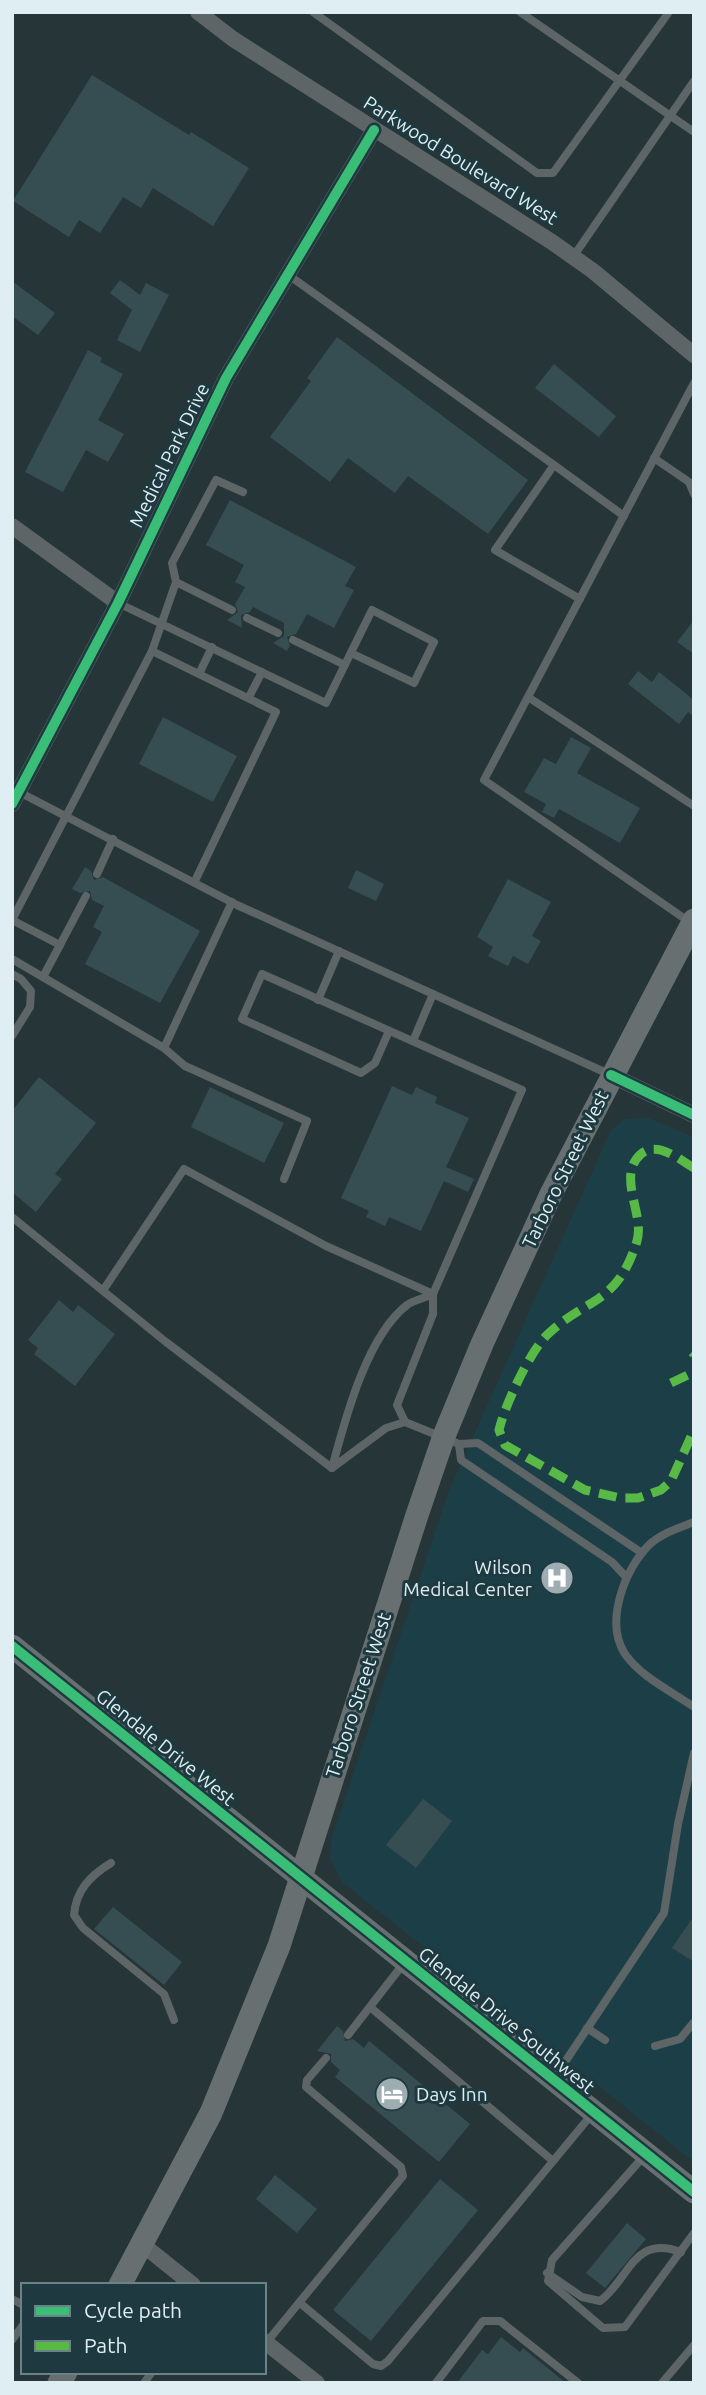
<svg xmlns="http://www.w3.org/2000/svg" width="706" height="2395" viewBox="0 0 706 2395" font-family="Ubuntu,sans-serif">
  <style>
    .built { fill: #1c3f47 }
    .building { fill: #364d51 }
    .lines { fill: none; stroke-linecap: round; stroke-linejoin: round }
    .lane { stroke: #5e6566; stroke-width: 8 }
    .street { stroke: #5e6566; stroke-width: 16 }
    .secondary { stroke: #686f70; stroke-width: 23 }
    .quiet { stroke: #58b947; stroke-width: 9; stroke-dasharray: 18 9; stroke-linecap: butt }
    .cycleway-casing { stroke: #1e3a40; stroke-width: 15 }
    .cycleway { stroke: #3abd76; stroke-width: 10 }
    .labels { text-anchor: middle; stroke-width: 6; stroke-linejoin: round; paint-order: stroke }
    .street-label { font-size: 19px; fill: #deeef2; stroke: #1e3a40 }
    .poi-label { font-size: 19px; fill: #deeef2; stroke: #1e3a40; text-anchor: end }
  </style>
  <rect width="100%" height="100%" fill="#263538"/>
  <path class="built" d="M648 1118 694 1137V2162L342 1882 330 1858 332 1837 450 1488 611 1130 625 1119Z"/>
  <g class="building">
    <path d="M92 75 189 135 191 132 249 168 213 226 153 188 141 208 123 197 100 233 79 220 69 237 13 201Z"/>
    <path d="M120 280 140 295 146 283 169 295 140 352 117 340 132 310 110 293Z"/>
    <path d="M12 281 55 313 38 335 12 316Z"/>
    <path d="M337 337 528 480 488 534 408 476 395 493 348 458 330 482 270 437 311 381 307 378Z"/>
    <path d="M88 350 102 358 100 362 123 374 98 420 124 434 108 462 86 450 63 492 25 472Z"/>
    <path d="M554 364 616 416 599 437 535 388Z"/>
    <path d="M230 500 356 567 345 586 354 590 334 628 307 614 296 634 287 637 290 646 287 651 273 643 284 636V623L253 607 250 612 241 615 242 628 227 620 238 612 235 604 245 587 235 582 244 565 206 545Z"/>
    <path d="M694 620V654L677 642Z"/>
    <path d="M638 671 652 682 659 672 694 700V717L688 712 679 724 628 684Z"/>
    <path d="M163 717 237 756 213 802 139 764Z"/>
    <path d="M571 737 591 748 577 773 640 808 620 843 559 809 554 818 542 812 546 804 524 792 544 758 556 764Z"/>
    <path d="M85 867 91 871 94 880 103 877 200 931 160 1003 85 964 102 932 93 927 104 906 92 900 90 891 80 893 72 889Z"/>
    <path d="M356 870 384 884 376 901 348 888Z"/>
    <path d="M508 879 551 902 532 936 541 941 528 964 513 956 508 966 488 956 493 947 477 937Z"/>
    <path d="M39 1077 96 1123 55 1174 62 1179 36 1212 12 1192V1111Z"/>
    <path d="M392 1086 412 1095 416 1087 437 1097 435 1103 469 1118 446 1167 474 1179 468 1192 444 1181 421 1231 389 1217 385 1226 366 1217 369 1211 341 1198Z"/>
    <path d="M210 1087 284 1123 264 1163 191 1127Z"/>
    <path d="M59 1300 73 1312 78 1305 115 1334 75 1386 34 1354 38 1348 28 1340Z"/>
    <path d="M423 1799 452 1821 416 1868 386 1845Z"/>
    <path d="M113 1907 182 1962 164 1985 94 1929Z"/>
    <path d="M694 1916V1962L672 1948Z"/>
    <path d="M337 2026 343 2031 345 2041 353 2039 364 2048 369 2041 470 2124 439 2162 335 2077 340 2070 331 2062V2054L317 2051Z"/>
    <path d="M275 2175 317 2209 297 2233 256 2199Z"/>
    <path d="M440 2179 478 2210 371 2341 333 2310Z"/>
    <path d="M627 2223 646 2239 605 2288 586 2273Z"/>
    <path d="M501 2337 520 2352 523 2348 566 2383H457L482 2350 488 2354Z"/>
  </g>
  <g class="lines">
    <g class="lane">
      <path d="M313 12 537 173H553L669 12"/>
      <path d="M520 12 694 132"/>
      <path d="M573 257 694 81"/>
      <path d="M287 274 554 465"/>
      <path d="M654 458 689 482 694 494"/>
      <path d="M176 582 172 563 216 480 243 492"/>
      <path d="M580 599 495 550 554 465 624 516"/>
      <path d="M118 603 326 703 372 610 434 642 414 683 351 653"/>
      <path d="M247 618 278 633"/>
      <path d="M293 640 345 665"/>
      <path d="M152 651 276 712 195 881"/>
      <path d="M199 674 212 647"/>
      <path d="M249 697 262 672"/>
      <path d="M528 697 694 806"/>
      <path d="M19 792 237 905 611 1075"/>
      <path d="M97 874 113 839"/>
      <path d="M12 920 152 651 176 582 232 610"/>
      <path d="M12 920 60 945 86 896"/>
      <path d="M691 923 484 780 694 383"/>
      <path d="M12 959 164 1048 232 902"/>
      <path d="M12 974 21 979 31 991 30 1007 12 1036"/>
      <path d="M43 977 60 945"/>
      <path d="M318 1000 339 951"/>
      <path d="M389 1031 375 1063 361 1073 242 1019 262 974 522 1090 433 1294V1314L397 1405 405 1422"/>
      <path d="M413 1041 433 994"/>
      <path d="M164 1048 185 1066 307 1121 284 1179"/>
      <path d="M12 1217 166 1342 332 1468 386 1428 405 1422 459 1444 478 1443 642 1553"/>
      <path d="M104 1289 184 1169 326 1246 433 1294"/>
      <path d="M459 1444 461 1460 612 1562 626 1577"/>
      <path d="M332 1468C345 1420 366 1337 407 1305 414 1300 425 1298 433 1294"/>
      <path d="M694 1522C679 1528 662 1533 650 1544 625 1568 604 1622 625 1654 641 1677 671 1691 694 1707"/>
      <path d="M111 1863C90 1876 76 1890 74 1915L83 1928 164 1994 174 2020"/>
      <path d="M370 2007 553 2161"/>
      <path d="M587 2028 605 2040"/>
      <path d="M348 2035 404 1963"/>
      <path d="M655 2046 680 2039 694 2022"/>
      <path d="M555 2077 664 1913 678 1824 694 1753"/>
      <path d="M644 2156 552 2260 548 2281 603 2328 625 2327 694 2233"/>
      <path d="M547 2273 582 2297 600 2301C630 2279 633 2234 681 2252"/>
      <path d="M12 2299 23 2305"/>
      <path d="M300 2303 373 2364 381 2366 388 2361 592 2114"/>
      <path d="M12 2340 23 2325"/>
      <path d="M266 2343 403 2176 401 2167 306 2087 307 2080 326 2058"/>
      <path d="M144 2383 152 2372"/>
      <path d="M436 2383 483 2321H500L578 2383"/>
      <path d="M662 2383 694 2345"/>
    </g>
    <g class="street">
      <path d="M198 12 233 39 552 242 593 271 694 355"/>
      <path d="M12 526 118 603"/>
      <path d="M12 804 118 603 226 378 374 130"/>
      <path d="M611 1075 694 1115"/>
      <path d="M143 2245 193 2285"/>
      <path d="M264 2341 317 2383"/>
    </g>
    <g class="secondary">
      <path d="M12 1646 694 2192"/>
      <path d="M120 2285 211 2113 279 1946 417 1515 444 1436 482 1344 551 1194 694 920"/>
      <path d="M59 2383 66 2372"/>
    </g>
    <g class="quiet">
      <path d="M694 1168C680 1160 657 1140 641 1154 616 1176 645 1214 637 1241 617 1306 586 1297 547 1335 529 1353 505 1405 499 1430L505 1445 585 1490 620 1498H638L661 1490 671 1481 694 1430"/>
      <path d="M692 1352 694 1354"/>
      <path d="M671 1383 694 1372"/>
    </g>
    <defs>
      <g id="cycleway">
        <path d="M12 804 118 603 226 378 374 130"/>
        <path d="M611 1075 694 1115"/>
        <path d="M12 1646 694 2192"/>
      </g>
    </defs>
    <use href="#cycleway" class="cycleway-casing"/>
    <use href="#cycleway" class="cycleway"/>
  </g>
  <defs>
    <symbol id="hospital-disc" viewBox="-11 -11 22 22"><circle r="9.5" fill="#9eadb1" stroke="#1e3a40"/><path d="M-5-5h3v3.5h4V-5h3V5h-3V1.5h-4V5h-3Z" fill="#fff"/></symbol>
    <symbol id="hotel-disc" viewBox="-11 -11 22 22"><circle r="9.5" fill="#9eadb1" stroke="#1e3a40"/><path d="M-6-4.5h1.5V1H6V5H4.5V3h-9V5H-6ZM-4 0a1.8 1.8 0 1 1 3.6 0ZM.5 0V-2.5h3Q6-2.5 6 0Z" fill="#fff"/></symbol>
  </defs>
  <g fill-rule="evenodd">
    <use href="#hospital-disc" x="538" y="1559" width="38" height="38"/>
    <use href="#hotel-disc" x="373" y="2075" width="38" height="38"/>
  </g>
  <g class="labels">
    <g class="street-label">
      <text transform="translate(461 160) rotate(32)" y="7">Parkwood Boulevard West</text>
      <text transform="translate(169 455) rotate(-64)" y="7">Medical Park Drive</text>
      <text transform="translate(565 1169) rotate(-64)" y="7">Tarboro Street West</text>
      <text transform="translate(358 1695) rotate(-72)" y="7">Tarboro Street West</text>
      <text transform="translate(166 1747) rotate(39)" y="7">Glendale Drive West</text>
      <text transform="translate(507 2020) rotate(39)" y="7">Glendale Drive Southwest</text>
    </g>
    <g class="poi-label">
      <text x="532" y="1574">Wilson<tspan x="532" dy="22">Medical Center</tspan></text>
      <text x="416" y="2101" text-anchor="start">Days Inn</text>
    </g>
  </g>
  <rect width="706" height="2395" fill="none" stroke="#deeef2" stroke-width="28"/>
  <rect x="21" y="2283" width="245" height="91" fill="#1e3a40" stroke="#6b8287" stroke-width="2"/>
  <rect x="35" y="2306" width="35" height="10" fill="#3abd76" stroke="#6b8287" stroke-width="2"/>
  <text x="84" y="2318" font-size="21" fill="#deeef2">Cycle path</text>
  <rect x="35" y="2341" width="35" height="10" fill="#58b947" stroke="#6b8287" stroke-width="2"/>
  <text x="84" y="2353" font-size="21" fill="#deeef2">Path</text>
</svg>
